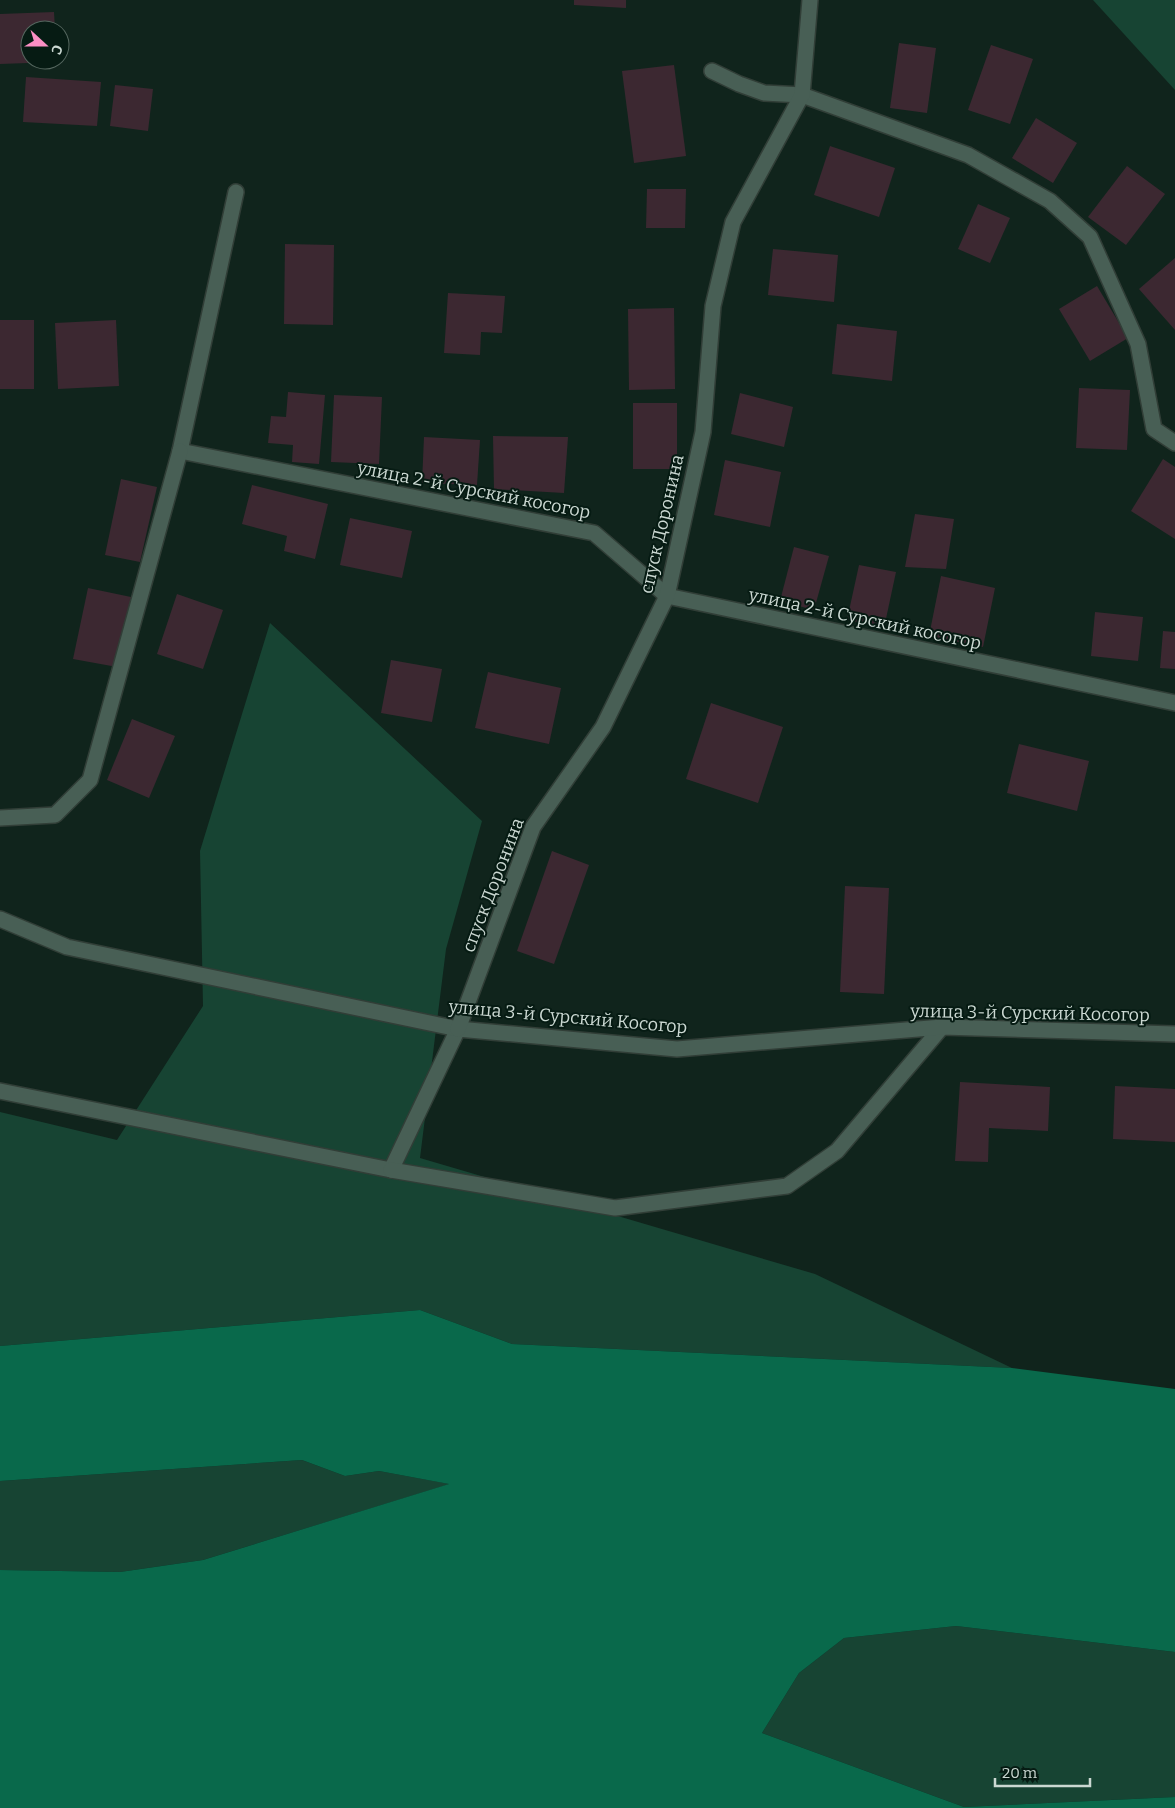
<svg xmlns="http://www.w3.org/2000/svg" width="1175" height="1808" viewBox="0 0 1175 1808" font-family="Bitter,serif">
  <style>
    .green { fill: #174433 }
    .water { fill: #09694b }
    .building { fill: #3c2831 }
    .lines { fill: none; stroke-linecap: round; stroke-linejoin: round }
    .lane-casing { stroke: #313e37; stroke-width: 18 }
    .street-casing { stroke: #313e37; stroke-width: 18 }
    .lane { stroke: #485f55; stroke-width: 15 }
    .street { stroke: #485f55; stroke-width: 15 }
    .labels { text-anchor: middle; stroke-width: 4; stroke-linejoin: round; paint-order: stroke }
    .street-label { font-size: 18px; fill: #cbd8d2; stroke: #061b13 }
  </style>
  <rect width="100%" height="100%" fill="#10241c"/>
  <g class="green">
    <path d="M1093 0H1175V90Z"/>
    <path d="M270 623 482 821 446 949 420 1158 815 1274 1012 1368 512 1344 420 1310 0 1346V1112L117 1140 203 1006 200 851Z"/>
    <path d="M302 1460 345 1476 379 1471 450 1484 203 1560 120 1572 0 1570V1481Z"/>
    <path d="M956 1626 1175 1652V1797L964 1807 762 1733 799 1673 844 1638Z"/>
  </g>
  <path class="water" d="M420 1310 512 1344 1012 1368 1175 1389V1652L956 1626 844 1638 799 1673 762 1733 964 1807 1175 1797V1808H0V1570L120 1572 203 1560 449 1484 379 1471 345 1476 302 1460 0 1481V1346Z"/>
  <g class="building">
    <path d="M574 0H626V8L574 5Z"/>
    <path d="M54 12 55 30H30V60H56V62L0 64V14Z"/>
    <path d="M899 43 936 48 927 113 890 108Z"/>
    <path d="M991 45 1033 59 1010 124 968 110Z"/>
    <path d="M674 65 686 156 634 163 622 71Z"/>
    <path d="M26 77 101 82 97 126 23 122Z"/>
    <path d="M115 85 153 89 148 131 110 126Z"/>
    <path d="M1036 118 1077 143 1053 183 1012 158Z"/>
    <path d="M830 146 895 168 879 217 814 195Z"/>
    <path d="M1127 166 1165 194 1126 245 1088 217Z"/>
    <path d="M647 189H686L685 228H646Z"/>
    <path d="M978 204 1010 218 990 263 958 249Z"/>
    <path d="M285 244 334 245 333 325 284 324Z"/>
    <path d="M773 249 838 255 834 302 768 295Z"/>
    <path d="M1175 258V330L1139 289Z"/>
    <path d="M1097 286 1128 338 1090 361 1059 309Z"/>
    <path d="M448 293 505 296 502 333 481 332 480 355 444 353Z"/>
    <path d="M674 308 675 389 629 390 628 309Z"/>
    <rect x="0" y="320" width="34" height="69"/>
    <path d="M116 320 119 386 58 389 55 323Z"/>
    <path d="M837 324 897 331 892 381 832 374Z"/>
    <path d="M1079 388 1130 390 1127 450 1076 448Z"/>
    <path d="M288 392 325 395 319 464 292 462 293 445 268 443 271 416 286 417Z"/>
    <path d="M740 393 793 407 784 447 731 434Z"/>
    <path d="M334 395 382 397 379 464 331 462Z"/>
    <rect x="633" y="403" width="44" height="66"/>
    <path d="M493 436 568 437 564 493 494 489Z"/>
    <path d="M424 437 480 440 477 485 422 483Z"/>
    <path d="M1163 459 1175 467V539L1131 511Z"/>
    <path d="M725 460 781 472 770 527 714 515Z"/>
    <path d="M121 479 157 487 140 562 105 555Z"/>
    <path d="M252 485 328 504 315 559 284 551 287 536 242 524Z"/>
    <path d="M915 514 954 519 946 569 905 567Z"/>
    <path d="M350 518 412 531 402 578 340 565Z"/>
    <path d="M794 547 829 556 814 610 780 601Z"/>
    <path d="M859 565 896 572 884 628 847 620Z"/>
    <path d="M941 576 995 588 983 647 929 636Z"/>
    <path d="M88 588 131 597 117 667 73 659Z"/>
    <path d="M177 594 223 610 203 669 157 654Z"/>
    <path d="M1095 612 1143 617 1138 661 1091 656Z"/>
    <path d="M1163 631 1175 632V669L1160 668Z"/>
    <path d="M391 660 442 669 432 722 381 713Z"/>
    <path d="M488 672 561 688 549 744 475 728Z"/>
    <path d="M711 703 783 727 758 803 686 779Z"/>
    <path d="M132 719 175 736 149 798 107 780Z"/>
    <path d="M1019 744 1089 761 1077 811 1007 793Z"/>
    <path d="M552 851 589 865 554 964 517 951Z"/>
    <path d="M845 886 889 888 884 994 840 992Z"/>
    <path d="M960 1082 1050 1087 1048 1131 989 1128 988 1162 955 1161Z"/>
    <path d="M1115 1086 1175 1089V1142L1113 1139Z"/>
  </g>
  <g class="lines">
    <defs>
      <g id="lane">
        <path d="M712 71 739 84 764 93 802 95"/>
        <path d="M236 192 180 451 594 533 667 596 1175 703"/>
        <path d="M0 818 55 815 90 780 180 451"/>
        <path d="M0 1091 391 1170 458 1029"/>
        <path d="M391 1170 615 1208 787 1186 837 1151 942 1027"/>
      </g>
      <g id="street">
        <path d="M802 95 968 155 1050 201 1090 237 1138 344 1154 429 1175 443"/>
        <path d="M0 919 67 947 458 1029 677 1049 942 1027 1175 1034"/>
        <path d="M458 1029 533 827 603 727 667 596 703 432 713 306 733 222 802 95 810 0"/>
      </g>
    </defs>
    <use href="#lane" class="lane-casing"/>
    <use href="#street" class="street-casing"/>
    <use href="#lane" class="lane"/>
    <use href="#street" class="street"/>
  </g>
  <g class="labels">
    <g class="street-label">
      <text transform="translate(474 490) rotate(11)" y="6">улица 2-й Сурский косогор</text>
      <text transform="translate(662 524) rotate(-77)" y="6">спуск Доронина</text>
      <text transform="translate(865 619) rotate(12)" y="6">улица 2-й Сурский косогор</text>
      <text transform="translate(493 885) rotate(-69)" y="6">спуск Доронина</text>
      <text transform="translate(1030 1013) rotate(1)" y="6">улица 3-й Сурский Косогор</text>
      <text transform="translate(568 1017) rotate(5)" y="6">улица 3-й Сурский Косогор</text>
    </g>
  </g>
  <g transform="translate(45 45) rotate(111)"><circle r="24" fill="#061b13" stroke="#55675f"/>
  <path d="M0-4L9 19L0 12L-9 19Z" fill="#fb8fc4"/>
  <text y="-8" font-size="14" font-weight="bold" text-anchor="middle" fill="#cbd8d2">С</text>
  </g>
  <path d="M995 1778v8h95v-8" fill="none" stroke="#cbd8d2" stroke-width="2.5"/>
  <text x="1002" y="1778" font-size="15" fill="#cbd8d2" stroke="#061b13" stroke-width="4" paint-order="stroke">20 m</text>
</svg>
